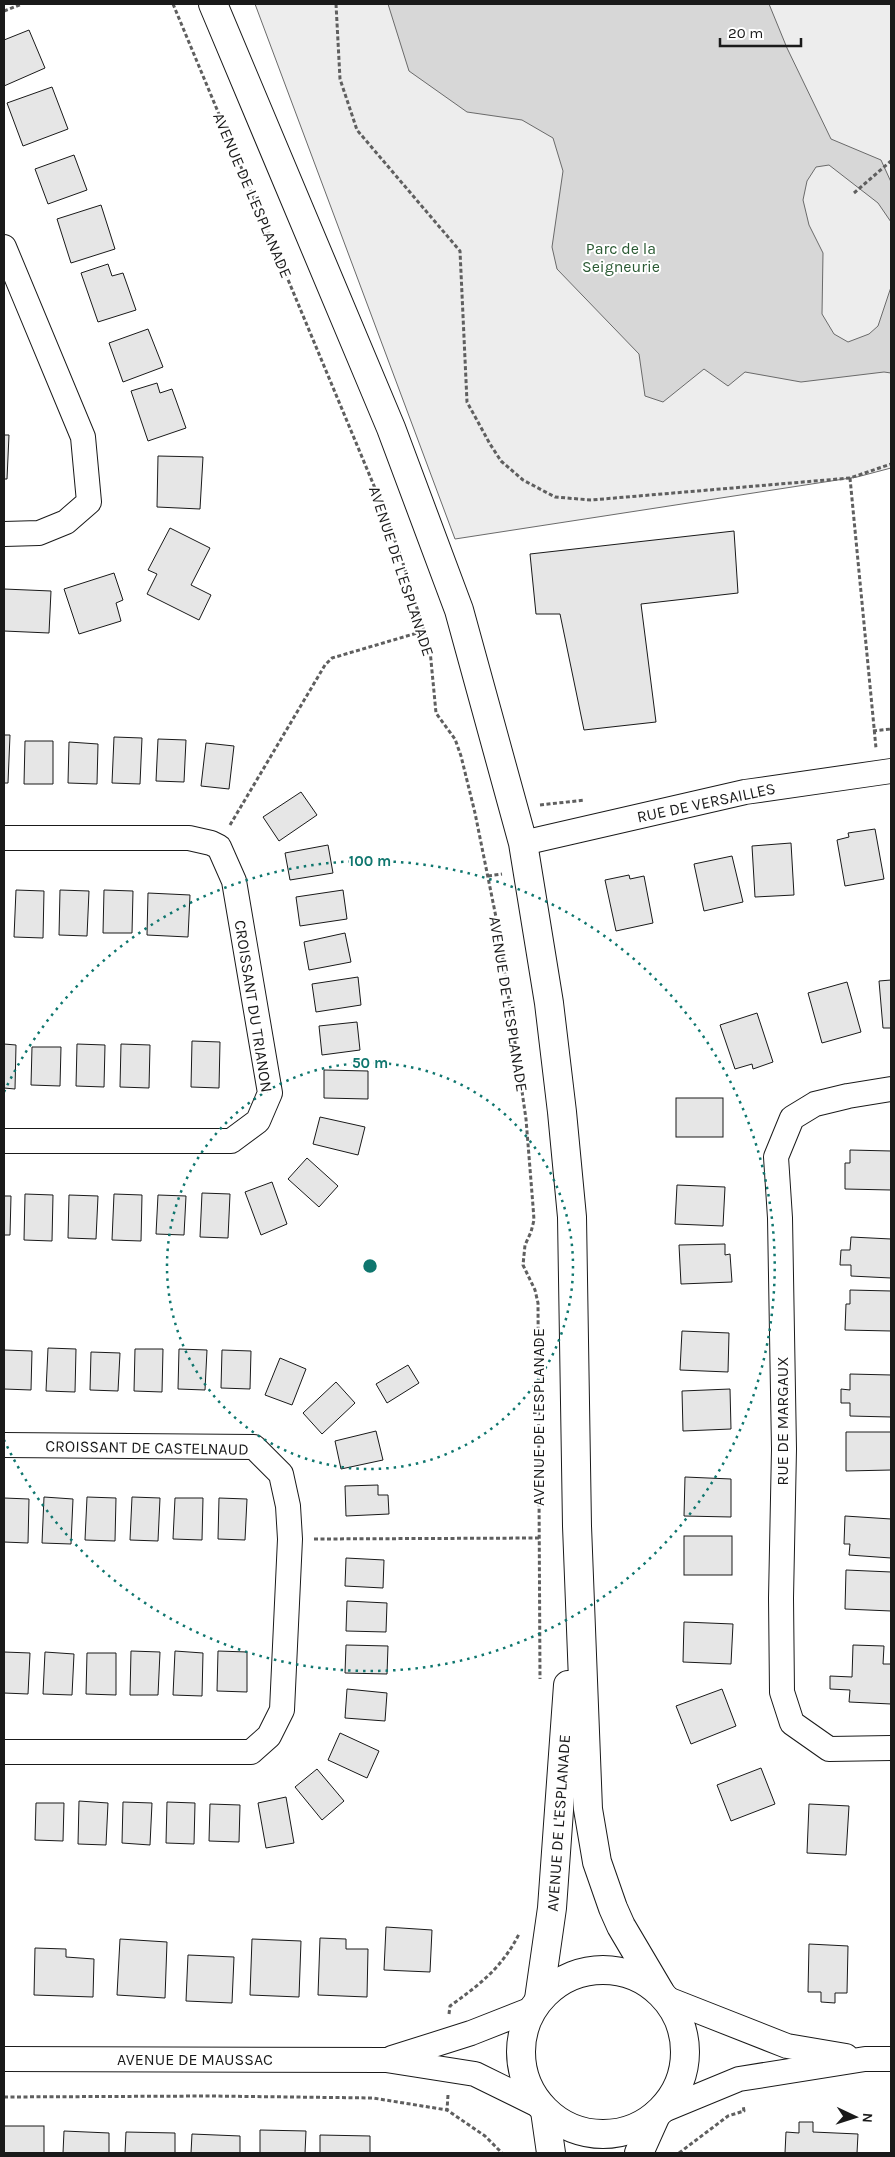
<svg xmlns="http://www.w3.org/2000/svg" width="895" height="2157" viewBox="0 0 895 2157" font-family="Karla,sans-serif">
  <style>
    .green { fill: #ededed; stroke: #6a6a6a }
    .water { fill: #d7d7d7; stroke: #6a6a6a }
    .building { fill: #e6e6e6; stroke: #1a1a1a }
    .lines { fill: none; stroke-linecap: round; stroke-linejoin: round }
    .minor-casing { stroke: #1a1a1a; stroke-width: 26 }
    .tertiary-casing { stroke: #1a1a1a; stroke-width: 30 }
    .path { stroke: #5f5f5f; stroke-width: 3; stroke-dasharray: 4 2.5; stroke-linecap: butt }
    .minor { stroke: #fff; stroke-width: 24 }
    .tertiary { stroke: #fff; stroke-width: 28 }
    .ring { fill: none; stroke: #0f766e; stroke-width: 2.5; stroke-dasharray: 2.5 5 }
    .labels { text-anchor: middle; stroke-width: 4; stroke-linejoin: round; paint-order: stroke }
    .street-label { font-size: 16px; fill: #1a1a1a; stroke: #fff }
    .park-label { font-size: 16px; fill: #2b5a34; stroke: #fff }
    .centre { fill: #0f766e; stroke: #fff; stroke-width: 2.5 }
    .ring-label { font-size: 15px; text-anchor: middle; font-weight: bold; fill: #0f766e; stroke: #fff; stroke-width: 4; stroke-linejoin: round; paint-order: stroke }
  </style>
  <rect width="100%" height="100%" fill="#fff"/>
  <path class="green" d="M255 4H891V468L857 477 455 539Z"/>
  <path class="water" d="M388 4H769L787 48 831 139 881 160 891 182V222L878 203 829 165 816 167 807 181 803 200 809 225 823 253 822 314 834 334 848 342 869 334 878 326 891 287V373L884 372 801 382 745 372 728 386 704 369 663 402 645 396 639 354 557 269 552 247 563 171 553 138 522 120 467 112 409 71Z"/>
  <g class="building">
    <path d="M29 30 45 68 4 86V40Z"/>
    <path d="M52 87 68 129 23 146 7 103Z"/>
    <path d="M74 155 87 190 48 204 35 169Z"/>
    <path d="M101 205 115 249 71 263 57 219Z"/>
    <path d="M108 264 112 276 123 273 136 310 98 322 81 273Z"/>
    <path d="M148 329 163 367 123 382 109 343Z"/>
    <path d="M157 383 160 393 172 389 186 428 148 441 131 391Z"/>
    <path d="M4 435H9L7 479H4Z"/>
    <path d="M158 456 203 457 200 509 157 507Z"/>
    <path d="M170 528 210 548 191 585 211 595 199 620 147 594 157 574 148 570Z"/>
    <path d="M734 531 738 593 641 604 656 722 584 730 560 614H536L530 554Z"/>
    <path d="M114 573 123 600 116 603 121 621 79 634 64 589Z"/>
    <path d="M4 589 51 591 49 633 4 631Z"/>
    <path d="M4 735H10L8 783H4Z"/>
    <path d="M114 737 142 738 140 784 112 783Z"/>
    <path d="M158 739 186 740 184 782 156 781Z"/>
    <path d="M25 741H53V784H24Z"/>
    <path d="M69 742 98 744 97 784 68 783Z"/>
    <path d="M206 743 234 746 229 789 201 786Z"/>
    <path d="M301 792 317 815 279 841 263 817Z"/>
    <path d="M875 829 884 879 845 886 837 840 849 837 848 833Z"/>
    <path d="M791 843 794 895 755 897 752 846Z"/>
    <path d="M328 845 333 873 290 880 285 853Z"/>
    <path d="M732 856 743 902 704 911 694 864Z"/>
    <path d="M629 875 630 879 644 876 653 923 616 931 605 880Z"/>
    <path d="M16 890 44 891 43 938 14 937Z"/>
    <path d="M60 890 89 891 87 936 59 935Z"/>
    <path d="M104 890 133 891 132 933H103Z"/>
    <path d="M343 890 347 919 300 926 296 897Z"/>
    <path d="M148 893 190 895 188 937 147 935Z"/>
    <path d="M345 933 351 962 309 970 304 942Z"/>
    <path d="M358 977 361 1005 316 1012 312 984Z"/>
    <path d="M891 980V1028H883L879 981Z"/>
    <path d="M847 982 861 1032 822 1043 808 993Z"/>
    <path d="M757 1013 773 1062 753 1069 752 1064 735 1069 720 1025Z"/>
    <path d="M357 1022 360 1050 322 1055 319 1026Z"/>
    <path d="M192 1041 220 1042 219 1088 191 1087Z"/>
    <path d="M4 1044 16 1045 15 1089 4 1088Z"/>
    <path d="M77 1044 105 1045 104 1087 76 1086Z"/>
    <path d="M121 1044 150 1045 149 1088 120 1087Z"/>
    <path d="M32 1047H61L60 1086 31 1085Z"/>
    <path d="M324 1070 368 1071V1099L324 1098Z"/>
    <rect x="676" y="1098" width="47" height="39"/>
    <path d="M320 1117 365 1127 358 1155 313 1144Z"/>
    <path d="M850 1150 891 1151V1190L845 1189V1163H850Z"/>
    <path d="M307 1158 338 1186 319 1207 288 1179Z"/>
    <path d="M272 1182 287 1224 261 1235 245 1192Z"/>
    <path d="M677 1185 725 1187 723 1226 675 1224Z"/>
    <path d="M202 1193 230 1194 228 1238 200 1237Z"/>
    <path d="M25 1194 53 1195 52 1241 24 1240Z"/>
    <path d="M114 1194 142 1195 141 1241 112 1240Z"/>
    <path d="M69 1195 98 1196 96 1239 68 1238Z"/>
    <path d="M158 1195 186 1196 184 1235 156 1234Z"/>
    <path d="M4 1196H11L10 1235H4Z"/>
    <path d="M851 1237 891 1239V1278L851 1276V1265H840L841 1250H850Z"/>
    <path d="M725 1244V1255L730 1254 732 1282 681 1284 679 1245Z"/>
    <path d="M850 1290 891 1291V1331L845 1330 846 1304H850Z"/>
    <path d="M682 1331 729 1333 728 1372 680 1370Z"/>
    <path d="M48 1348 76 1349 75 1392 46 1391Z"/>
    <path d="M135 1349H163L162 1392 134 1391Z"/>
    <path d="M179 1349 207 1350 205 1390 178 1389Z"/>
    <path d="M4 1350 32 1351 31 1390 4 1389Z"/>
    <path d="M222 1350 251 1351 250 1389 221 1388Z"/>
    <path d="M91 1352 120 1353 118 1391 90 1390Z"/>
    <path d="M280 1358 306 1369 292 1405 265 1395Z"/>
    <path d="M408 1365 419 1383 387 1403 376 1384Z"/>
    <path d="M850 1374 891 1375V1417L850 1416V1403H841V1389L850 1390Z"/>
    <path d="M336 1382 355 1403 322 1434 303 1413Z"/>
    <path d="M730 1389 731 1429 683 1431 682 1391Z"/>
    <path d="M376 1431 383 1460 341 1469 335 1441Z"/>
    <path d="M846 1432H891V1470L846 1471Z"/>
    <path d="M685 1477 731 1479V1517L684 1516Z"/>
    <path d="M378 1485V1495H388L389 1514 346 1516 345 1486Z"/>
    <path d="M44 1497 73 1499 71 1544 42 1543Z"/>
    <path d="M87 1497 116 1498 115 1541 85 1540Z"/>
    <path d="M132 1497 160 1498 158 1541 130 1540Z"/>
    <path d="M4 1498 29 1499 28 1543 4 1542Z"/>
    <path d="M175 1498H203L202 1540 173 1539Z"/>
    <path d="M219 1498 247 1499 245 1540 218 1539Z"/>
    <path d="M845 1516 891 1519V1558L849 1555 850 1544H844Z"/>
    <rect x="684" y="1536" width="48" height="39"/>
    <path d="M346 1558 384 1560 383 1588 345 1586Z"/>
    <path d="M846 1570 891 1572V1611L845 1609Z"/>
    <path d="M347 1601 387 1603 386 1632 346 1631Z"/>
    <path d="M684 1622 733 1624 731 1664 683 1662Z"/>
    <path d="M346 1645 388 1646 387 1674 345 1673Z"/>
    <path d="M853 1645 884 1646 883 1664H891V1704L849 1702 850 1690 830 1689V1676L852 1677Z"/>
    <path d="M131 1651 160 1652 158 1695H130Z"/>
    <path d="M175 1651 203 1653 202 1696 173 1695Z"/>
    <path d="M218 1651 247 1652V1692L217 1691Z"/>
    <path d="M4 1652 30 1653 28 1694 4 1693Z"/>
    <path d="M45 1652 74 1654 72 1695 43 1694Z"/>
    <path d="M87 1653H116V1695L86 1694Z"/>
    <path d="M347 1689 387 1693 385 1721 345 1718Z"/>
    <path d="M722 1689 736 1726 691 1744 676 1706Z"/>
    <path d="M340 1733 379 1751 367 1778 328 1760Z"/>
    <path d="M761 1768 775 1804 731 1821 717 1785Z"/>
    <path d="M317 1769 344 1801 322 1820 295 1787Z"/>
    <path d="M286 1797 294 1843 266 1848 258 1803Z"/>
    <path d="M79 1801 108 1803 106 1845 78 1844Z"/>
    <path d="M123 1802 152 1803 150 1845 122 1843Z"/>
    <path d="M167 1802 195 1803 194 1844 166 1843Z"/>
    <path d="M36 1803H64L63 1841 35 1840Z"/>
    <path d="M210 1804 240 1805 239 1842 209 1841Z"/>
    <path d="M809 1804 849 1806 846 1855 807 1853Z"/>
    <path d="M386 1927 432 1930 430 1972 384 1970Z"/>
    <path d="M320 1938 346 1939V1949H368L367 1997 318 1995Z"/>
    <path d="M120 1939 167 1942 165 1998 117 1995Z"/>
    <path d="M252 1939 301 1941 299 1997 250 1995Z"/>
    <path d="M809 1944 848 1946 847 1993H835V2003L821 2002V1992H808Z"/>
    <path d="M35 1948 66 1949V1957L94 1959 93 1997 34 1995Z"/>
    <path d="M188 1955 234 1957 232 2003 186 2001Z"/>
    <path d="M799 2122H813V2132L858 2134 857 2153H785L786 2132 799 2133Z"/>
    <rect x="4" y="2126" width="40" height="27"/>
    <path d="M260 2130 306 2131 305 2153H260Z"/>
    <path d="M64 2131 109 2133V2153H63Z"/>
    <path d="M126 2132 175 2133V2153H125Z"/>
    <path d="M192 2134 240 2136V2153H191Z"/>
    <path d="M320 2135 370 2136V2153H320Z"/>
  </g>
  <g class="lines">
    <defs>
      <g id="minor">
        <path d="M4 247 83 437 89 502 66 522 39 533 4 534"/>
        <path d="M4 838H189L211 843 219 847 234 881 270 1093 258 1121 231 1141H4"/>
        <path d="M523 843 745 792 891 771"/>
        <path d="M891 1089 848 1096 815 1104 792 1118 776 1157 780 1218 784 1449 781 1598 782 1692 792 1723 829 1749 891 1748"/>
        <path d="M4 1445 254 1447 281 1474 288 1506 290 1539 282 1710 269 1736 251 1752H4"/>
        <path d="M665 1998 787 2046 846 2056"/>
        <path d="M392 2058 471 2033 532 2009"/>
        <path d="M4 2059 386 2060 475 2074 540 2106"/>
        <path d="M659 2112 739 2079 865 2059H891"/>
      </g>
      <g id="tertiary">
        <path d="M213 4 391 428 459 610 523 843 549 1003 562 1112 572 1217 577 1526 588 1809 597 1862 613 1908 621 1926 660 1992"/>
        <circle cx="603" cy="2052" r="82"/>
        <path d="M539 1999 552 1908 568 1685"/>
        <path d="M545 2111 551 2153"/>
        <path d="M639 2153 656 2115"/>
      </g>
    </defs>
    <use href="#minor" class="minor-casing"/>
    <use href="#tertiary" class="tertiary-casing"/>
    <g class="path">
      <path d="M173 4 377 493 401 557 430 650 436 713 455 739 461 756 475 813 499 932 526 1119 533 1206 534 1220 531 1232 525 1245 523 1265 535 1290 538 1303 540 1679"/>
      <path d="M336 4 340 79 357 130 460 251 467 402 490 444 501 461 523 480 555 497 591 500 850 478 891 464"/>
      <path d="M4 11 22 4"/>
      <path d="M854 193 891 161"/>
      <path d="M850 478 876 748"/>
      <path d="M873 731 891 729"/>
      <path d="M540 805 585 800"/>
      <path d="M230 825 325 665 332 658 424 631"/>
      <path d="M488 876 502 874"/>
      <path d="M314 1539 539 1538"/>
      <path d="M449 2014 450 2006C479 1985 502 1968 519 1934"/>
      <path d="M448 2095 447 2110 485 2136 502 2153"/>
      <path d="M4 2097 210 2096 373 2098 447 2110"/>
      <path d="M679 2153 728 2116 744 2111 743 2105"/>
    </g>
    <use href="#minor" class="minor"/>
    <use href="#tertiary" class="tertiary"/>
  </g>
  <g class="ring">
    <circle cx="370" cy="1266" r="203"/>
    <path d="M4 1092A405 405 0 1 1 4 1440"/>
  </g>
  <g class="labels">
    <g class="street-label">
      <text transform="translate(253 195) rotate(67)" y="6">AVENUE DE L'ESPLANADE</text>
      <text transform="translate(402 571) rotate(72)" y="6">AVENUE DE L'ESPLANADE</text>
      <text transform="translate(706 802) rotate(-12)" y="6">RUE DE VERSAILLES</text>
      <text transform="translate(509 1004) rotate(81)" y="6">AVENUE DE L'ESPLANADE</text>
      <text transform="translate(254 1006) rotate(81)" y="6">CROISSANT DU TRIANON</text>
      <text transform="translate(538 1417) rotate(-90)" y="6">AVENUE DE L'ESPLANADE</text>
      <text transform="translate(782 1421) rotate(-90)" y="6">RUE DE MARGAUX</text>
      <text transform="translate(147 1447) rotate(1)" y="6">CROISSANT DE CASTELNAUD</text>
      <text transform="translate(558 1823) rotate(-86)" y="6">AVENUE DE L'ESPLANADE</text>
      <text x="195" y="2065">AVENUE DE MAUSSAC</text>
    </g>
    <g class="park-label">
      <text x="621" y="254">Parc de la<tspan x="621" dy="18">Seigneurie</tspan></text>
    </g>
  </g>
  <circle cx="370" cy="1266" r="8" class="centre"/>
  <g class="ring-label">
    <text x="370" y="866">100 m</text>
    <text x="370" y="1068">50 m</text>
  </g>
  <rect width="895" height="2157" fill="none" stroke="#1a1a1a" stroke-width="10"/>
  <g transform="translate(855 2117) rotate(94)" stroke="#ffffff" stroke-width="4" paint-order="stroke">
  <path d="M0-4L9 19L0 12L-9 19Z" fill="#1a1a1a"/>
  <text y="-8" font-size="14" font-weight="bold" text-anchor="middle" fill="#1a1a1a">N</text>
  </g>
  <path d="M720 38v8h81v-8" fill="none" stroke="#1a1a1a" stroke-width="2.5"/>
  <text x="728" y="38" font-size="15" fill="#1a1a1a" stroke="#ffffff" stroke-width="4" paint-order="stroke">20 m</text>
</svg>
